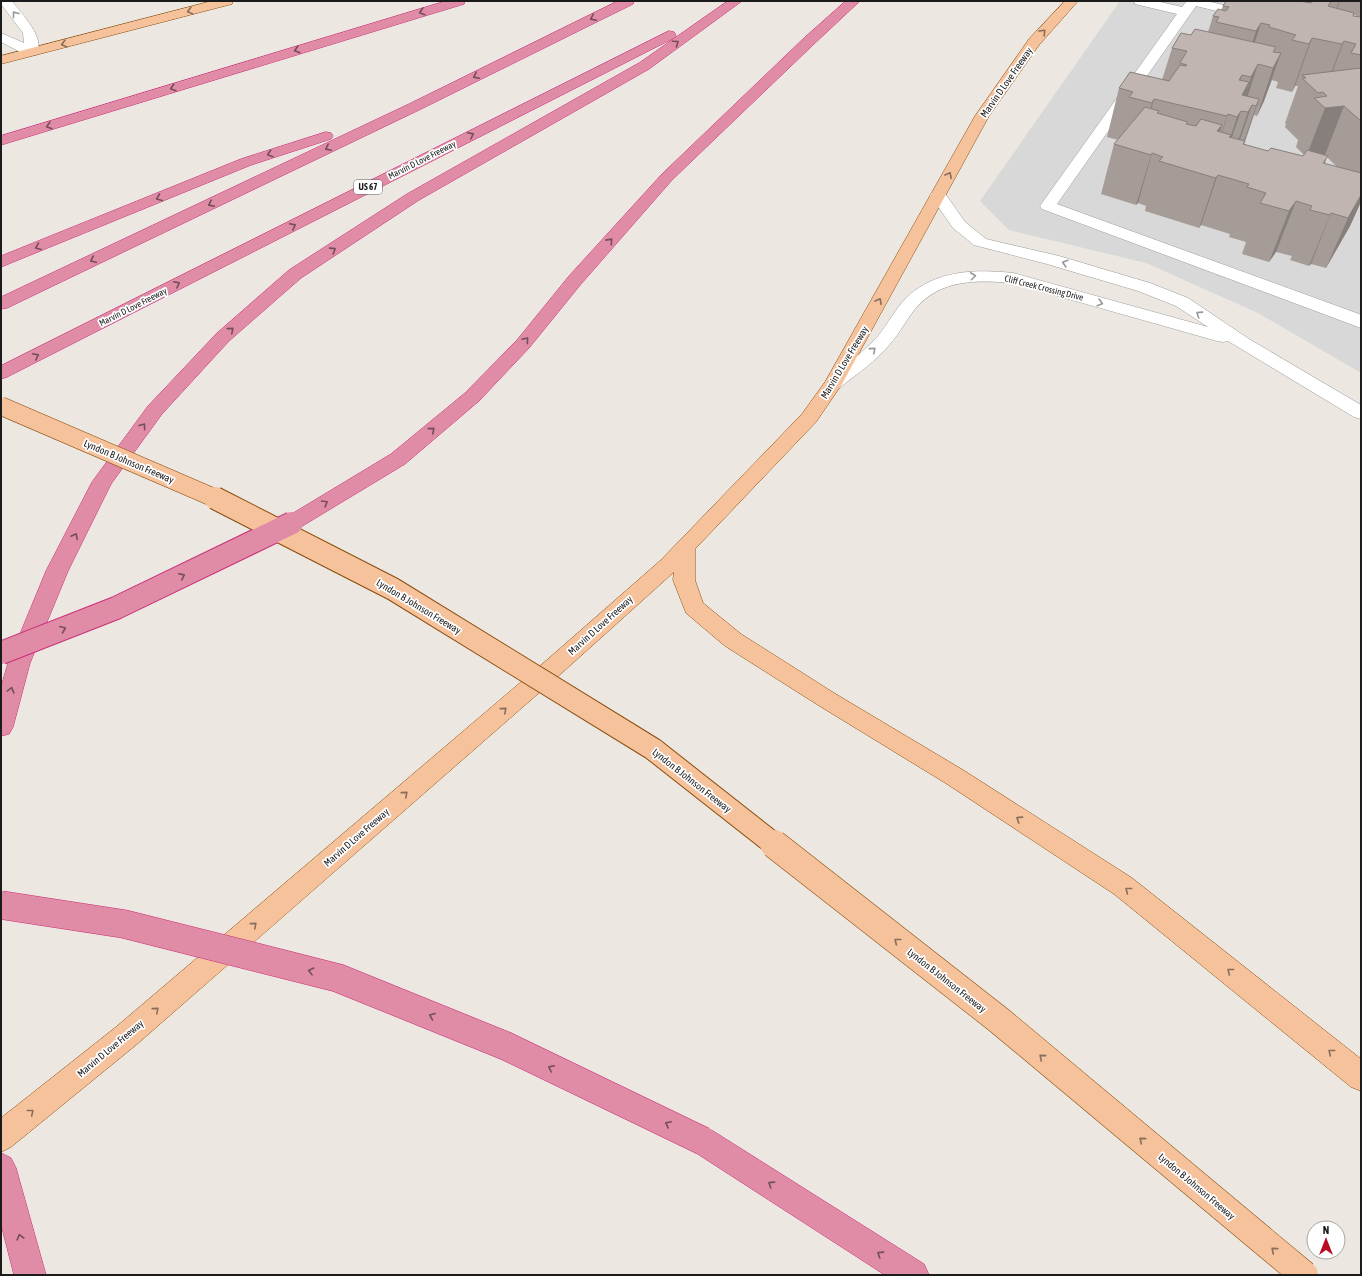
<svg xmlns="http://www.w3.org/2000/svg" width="1362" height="1276" viewBox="0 0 1362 1276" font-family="'Asap Condensed',sans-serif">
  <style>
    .residential { fill: #d9d8d8 }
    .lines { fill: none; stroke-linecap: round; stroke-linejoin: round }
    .minor-casing { stroke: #9c9c9c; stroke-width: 1 }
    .major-casing { stroke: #894c09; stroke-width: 1 }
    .highway-casing { stroke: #ca2d79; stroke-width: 1 }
    .minor { fill: #fff; fill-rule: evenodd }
    .major { fill: #f6c29c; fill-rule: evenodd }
    .highway { fill: #e08ca7; fill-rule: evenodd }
    .major-bridge-far2-casing { stroke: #894c09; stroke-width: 19; stroke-linecap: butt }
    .major-bridge-far1-casing { stroke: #894c09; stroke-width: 24; stroke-linecap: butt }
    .major-bridge-casing { stroke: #894c09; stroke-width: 29; stroke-linecap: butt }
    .highway-bridge-far1-casing { stroke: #ca2d79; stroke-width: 24; stroke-linecap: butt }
    .highway-bridge-casing { stroke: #ca2d79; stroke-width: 29; stroke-linecap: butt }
    .major-bridge-far2 { stroke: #f6c29c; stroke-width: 18 }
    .major-bridge-far1 { stroke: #f6c29c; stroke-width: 22 }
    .major-bridge { stroke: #f6c29c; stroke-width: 28 }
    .highway-bridge-far1 { stroke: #e08ca7; stroke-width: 22 }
    .highway-bridge { stroke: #e08ca7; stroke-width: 28 }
    .wall { fill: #a59c98; fill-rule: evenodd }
    .shaded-wall { fill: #867f7c }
    .building { fill: #c0b5b1; stroke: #867f7c }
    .oneway { stroke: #886e5c }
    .oneway2 { stroke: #744e5a }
    .oneway3 { stroke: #989898 }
    .labels { text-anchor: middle; stroke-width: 3.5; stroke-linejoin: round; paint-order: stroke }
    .far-street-label { font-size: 9px; fill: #1b1b1b; stroke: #fff }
    .shield { fill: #fff; stroke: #5f5f5f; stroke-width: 1 }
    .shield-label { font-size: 9px; font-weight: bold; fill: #1b1b1b }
    .street-label { font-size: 10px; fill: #1b1b1b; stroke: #fff }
  </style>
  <rect width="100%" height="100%" fill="#ece7e1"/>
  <path class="residential" d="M1120 1H1361V373L1258 313 1146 263 1009 230 980 201Z"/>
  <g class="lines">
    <defs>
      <g id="minor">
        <path d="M1 1H12C21 13 47 39 36 55H26L1 42V33L24 43 23 33 1 4Z"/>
        <path d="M1134 1H1156L1182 7 1187 1H1206L1255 12 1257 15 1255 18 1250 19 1196 6 1057 204 1359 314 1361 315V328L1042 209 1040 206 1177 14 1135 4Z"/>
        <path d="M938 190 944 192 965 222 986 239 1059 256 1150 283 1188 298 1249 339 1361 405V419L1354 417 1228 341 1223 342 1217 341 1012 283C977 280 940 279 915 309 906 320 900 333 890 344 876 361 857 374 839 388L833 390 827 388 824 384 827 380C844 366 863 353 878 336 888 324 895 309 907 297 936 270 976 269 1013 273L1208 327 1176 306 1138 291 1047 264 974 245 953 228 930 195 932 192Z"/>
      </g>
      <g id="major">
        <path d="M212 1H233L232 4 1 64V56Z"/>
        <path d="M1065 1H1078L1039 45 989 116 842 384 816 422 695 549V580L703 603 741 634 834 693 963 770 1132 878 1361 1059V1091L1351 1087 1114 894 947 784 818 705 725 646 686 613 673 580 674 572 564 671 136 1045 11 1147 1 1152V1118L116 1027 548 659 661 560 802 414 825 382 975 116 1029 39Z"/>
      </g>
      <g id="highway">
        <path d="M446 1H465L464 4 1 145V136Z"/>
        <path d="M618 1H634L633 4 419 110 7 308 1 309V297L409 104Z"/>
        <path d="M728 1H742L649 69 419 200 301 278 229 341 162 414 111 484 68 571 30 663 13 727 9 734 1 736V687L8 663 46 571 92 482 148 406 217 333 289 270 407 194 639 63Z"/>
        <path d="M846 1H860L814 44 672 180 581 284 529 348 479 401 405 464 299 528 292 530 285 528 282 523 285 518 391 454 465 393 517 340 569 276 662 174 804 38Z"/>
        <path d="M669 31 674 32 676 35 674 38 7 377 1 379V366Z"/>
        <path d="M326 132 331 133 333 136 331 139 251 165 1 267V256L241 159Z"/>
        <path d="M703 1126 713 1131 924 1264 929 1275H885L693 1151 688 1141 693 1131Z"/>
        <path d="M1 1153 11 1158 16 1168 46 1275H14L1 1224Z"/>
      </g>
    </defs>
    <use href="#minor" class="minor-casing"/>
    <use href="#major" class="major-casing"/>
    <use href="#highway" class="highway-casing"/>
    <use href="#minor" class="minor"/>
    <use href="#major" class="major"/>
    <use href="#highway" class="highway"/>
    <defs>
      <path id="major-bridge-far2" d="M1 406 217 499"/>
      <path id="major-bridge-far1" d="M215 498 393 589 653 749 775 845"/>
      <path id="major-bridge" d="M774 844 1000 1021 1304 1275"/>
      <path id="highway-bridge-far1" d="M1 653 116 608 292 523"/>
      <path id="highway-bridge" d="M1 905 124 924 338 978 506 1046 703 1141"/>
    </defs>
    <use href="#major-bridge-far2" class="major-bridge-far2-casing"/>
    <use href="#major-bridge-far1" class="major-bridge-far1-casing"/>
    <use href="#major-bridge" class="major-bridge-casing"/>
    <use href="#highway-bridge-far1" class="highway-bridge-far1-casing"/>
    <use href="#highway-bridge" class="highway-bridge-casing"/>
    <use href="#major-bridge-far2" class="major-bridge-far2"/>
    <use href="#major-bridge-far1" class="major-bridge-far1"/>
    <use href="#major-bridge" class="major-bridge"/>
    <use href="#highway-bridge-far1" class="highway-bridge-far1"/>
    <use href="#highway-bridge" class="highway-bridge"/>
  </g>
  <path class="wall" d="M1226 1H1361V17L1354 15 1353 16 1361 17V203L1360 204 1350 226 1326 268 1311 264 1309 266 1290 260 1292 256 1276 252 1269 262 1242 254 1246 242 1229 237 1230 234 1201 225 1199 228 1196 227 1145 211 1146 206 1138 203 1136 205 1101 194 1114 144 1118 140 1107 137 1119 88 1162 80 1172 48 1191 35 1208 32 1213 16 1221 10 1223 6ZM1272 80 1278 82 1276 88 1292 92 1295 86H1298L1285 123 1286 124 1285 127 1298 140 1296 147 1304 155 1303 156 1268 151 1244 145 1254 115 1257 116 1264 101ZM1327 157 1337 167 1325 164Z"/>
  <g class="shaded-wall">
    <path d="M1339 1H1340L1336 11 1333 17Z"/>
    <path d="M1261 23 1246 70 1242 75 1229 115 1240 79 1256 31Z"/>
    <path d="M1312 38 1295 86 1292 92 1309 44Z"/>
    <path d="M1344 41 1326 89 1324 92 1342 44Z"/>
    <path d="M1281 53 1264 101 1257 116 1273 68Z"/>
    <path d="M1258 64 1243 111H1241L1224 160 1221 166 1237 117 1242 95 1249 82 1239 114 1251 77Z"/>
    <path d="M1154 99 1141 148 1138 152 1152 103Z"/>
    <path d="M1259 99 1232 179 1239 155 1256 106Z"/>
    <path d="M1252 105 1235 154 1231 161 1248 112Z"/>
    <path d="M1344 106 1325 155 1306 157 1325 108Z"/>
    <path d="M1228 114 1212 164 1211 165 1227 116Z"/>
    <path d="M1222 125 1206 174 1217 131Z"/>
    <path d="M1231 135 1201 225 1199 228 1229 137Z"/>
    <path d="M1152 153 1138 203 1136 205 1151 155Z"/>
    <path d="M1361 190V203L1360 204 1350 226 1326 268 1348 218Z"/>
    <path d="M1296 201 1276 252 1269 262 1289 211Z"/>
    <path d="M1331 213 1311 264 1309 266 1330 215Z"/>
  </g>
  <g class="building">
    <path d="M1226 1H1299L1311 3 1312 1H1331L1328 6 1354 13 1353 16 1361 17V55L1351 53 1356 44 1344 41 1342 44 1312 38 1309 44 1292 40 1296 35 1269 27 1270 25 1261 23 1256 31 1216 22 1219 17 1213 16 1218 9 1226 11 1229 7 1223 6Z"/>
    <path d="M1195 29 1276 47 1273 52 1281 53 1273 68 1258 64 1251 77 1242 75 1239 80 1249 82 1242 95 1259 99 1256 106 1252 105 1248 112 1241 111 1237 117 1228 114 1227 116 1154 99 1152 103 1129 97 1133 92 1119 88 1130 72 1169 81 1180 65 1186 66 1187 65 1180 63 1187 51 1172 48 1181 33 1191 35Z"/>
    <path d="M1361 68V121L1344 106 1325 108 1314 98 1327 96 1323 92 1318 93 1302 78H1306L1302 75Z"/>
    <path d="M1145 107 1159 111 1157 113 1188 122 1186 124 1196 126 1201 119 1222 125 1217 131 1231 135 1229 137 1245 141 1243 144 1268 151 1271 148 1303 156 1307 150 1328 156 1323 163 1361 173V195L1348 218 1331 213 1330 215 1310 210 1312 206 1296 201 1289 211 1260 203 1266 193 1247 187 1249 184 1218 175 1216 178 1212 177 1159 161 1163 157 1152 153 1151 155 1114 144Z"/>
  </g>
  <defs><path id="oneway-chevron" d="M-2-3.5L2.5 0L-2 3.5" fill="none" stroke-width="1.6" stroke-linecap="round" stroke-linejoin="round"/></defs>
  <g class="oneway">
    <use href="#oneway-chevron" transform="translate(190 11) rotate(165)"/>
    <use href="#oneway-chevron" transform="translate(1043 32) rotate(-47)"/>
    <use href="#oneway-chevron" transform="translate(64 44) rotate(165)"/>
    <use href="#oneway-chevron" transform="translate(949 175) rotate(-61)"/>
    <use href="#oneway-chevron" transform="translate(879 301) rotate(-61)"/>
    <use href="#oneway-chevron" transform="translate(504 710) rotate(-41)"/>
    <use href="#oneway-chevron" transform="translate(405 794) rotate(-41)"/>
    <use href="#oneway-chevron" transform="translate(1019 819) rotate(-147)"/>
    <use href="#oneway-chevron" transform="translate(1128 890) rotate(-142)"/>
    <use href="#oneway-chevron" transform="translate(254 925) rotate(-41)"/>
    <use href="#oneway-chevron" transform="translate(897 941) rotate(-142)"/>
    <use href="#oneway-chevron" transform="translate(1230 971) rotate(-141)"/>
    <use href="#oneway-chevron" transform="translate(156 1010) rotate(-41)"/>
    <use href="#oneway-chevron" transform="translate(1331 1052) rotate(-141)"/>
    <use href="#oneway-chevron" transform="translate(1042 1057) rotate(-140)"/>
    <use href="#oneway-chevron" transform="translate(31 1112) rotate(-39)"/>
    <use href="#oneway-chevron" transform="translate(1142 1140) rotate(-140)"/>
    <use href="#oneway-chevron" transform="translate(1274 1250) rotate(-140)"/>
  </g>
  <g class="oneway2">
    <use href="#oneway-chevron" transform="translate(422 12) rotate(163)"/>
    <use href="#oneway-chevron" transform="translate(593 18) rotate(154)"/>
    <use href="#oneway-chevron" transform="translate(676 43) rotate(-35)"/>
    <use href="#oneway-chevron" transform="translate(297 50) rotate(163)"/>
    <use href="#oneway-chevron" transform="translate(476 76) rotate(154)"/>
    <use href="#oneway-chevron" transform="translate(173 88) rotate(163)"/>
    <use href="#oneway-chevron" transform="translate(49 126) rotate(163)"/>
    <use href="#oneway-chevron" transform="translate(471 135) rotate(-27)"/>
    <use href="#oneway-chevron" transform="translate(328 148) rotate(154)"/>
    <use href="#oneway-chevron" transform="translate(270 154) rotate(162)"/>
    <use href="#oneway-chevron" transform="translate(159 198) rotate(158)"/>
    <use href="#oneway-chevron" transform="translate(211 204) rotate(154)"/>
    <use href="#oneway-chevron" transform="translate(293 226) rotate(-27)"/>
    <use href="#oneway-chevron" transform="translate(610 241) rotate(-48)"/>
    <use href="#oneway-chevron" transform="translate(38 247) rotate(158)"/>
    <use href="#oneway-chevron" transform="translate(333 250) rotate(-33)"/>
    <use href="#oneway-chevron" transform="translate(93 260) rotate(155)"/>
    <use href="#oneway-chevron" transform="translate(177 284) rotate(-27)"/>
    <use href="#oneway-chevron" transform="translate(231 330) rotate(-41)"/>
    <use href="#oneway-chevron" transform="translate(526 340) rotate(-50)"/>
    <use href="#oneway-chevron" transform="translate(36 356) rotate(-27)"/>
    <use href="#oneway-chevron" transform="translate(143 426) rotate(-54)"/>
    <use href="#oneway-chevron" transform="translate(432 430) rotate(-40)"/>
    <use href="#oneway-chevron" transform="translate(325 503) rotate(-31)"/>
    <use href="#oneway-chevron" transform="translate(75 536) rotate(-63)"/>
    <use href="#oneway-chevron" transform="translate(182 576) rotate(-26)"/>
    <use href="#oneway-chevron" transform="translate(63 629) rotate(-22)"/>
    <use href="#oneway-chevron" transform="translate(11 690) rotate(-75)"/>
    <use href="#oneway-chevron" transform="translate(311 971) rotate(-166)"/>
    <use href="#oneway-chevron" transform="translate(432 1016) rotate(-158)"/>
    <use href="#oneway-chevron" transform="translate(551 1068) rotate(-154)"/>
    <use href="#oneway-chevron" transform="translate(668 1124) rotate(-154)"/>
    <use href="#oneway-chevron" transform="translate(771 1184) rotate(-147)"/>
    <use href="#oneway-chevron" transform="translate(20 1237) rotate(-105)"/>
    <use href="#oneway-chevron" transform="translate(880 1254) rotate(-147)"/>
  </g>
  <g class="oneway3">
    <use href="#oneway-chevron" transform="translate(15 14) rotate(-128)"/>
    <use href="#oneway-chevron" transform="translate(1065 263) rotate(-163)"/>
    <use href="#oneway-chevron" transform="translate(973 276) rotate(-7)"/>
    <use href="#oneway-chevron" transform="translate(1100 303) rotate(16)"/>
    <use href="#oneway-chevron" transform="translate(1199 314) rotate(-147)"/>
    <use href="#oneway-chevron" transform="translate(873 350) rotate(-41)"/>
  </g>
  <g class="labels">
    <g class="far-street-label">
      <text transform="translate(422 160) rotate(-27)" y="3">Marvin D Love Freeway</text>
      <text transform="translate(1044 288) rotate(14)" y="3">Cliff Creek Crossing Drive</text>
      <text transform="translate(133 307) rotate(-27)" y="3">Marvin D Love Freeway</text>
    </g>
    <rect class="shield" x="354" y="180" width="28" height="14" rx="3"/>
    <g class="shield-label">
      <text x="368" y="190">US 67</text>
    </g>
    <g class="street-label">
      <text transform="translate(1006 82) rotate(-55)" y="4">Marvin D Love Freeway</text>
      <text transform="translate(844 362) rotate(-59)" y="4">Marvin D Love Freeway</text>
      <text transform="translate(129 461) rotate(23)" y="4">Lyndon B Johnson Freeway</text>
      <text transform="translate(419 606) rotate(31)" y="4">Lyndon B Johnson Freeway</text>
      <text transform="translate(600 625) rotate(-42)" y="4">Marvin D Love Freeway</text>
      <text transform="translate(692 780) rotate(38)" y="4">Lyndon B Johnson Freeway</text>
      <text transform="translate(356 837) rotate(-41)" y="4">Marvin D Love Freeway</text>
      <text transform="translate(947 980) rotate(38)" y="4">Lyndon B Johnson Freeway</text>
      <text transform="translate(110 1048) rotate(-40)" y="4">Marvin D Love Freeway</text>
      <text transform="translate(1197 1186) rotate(40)" y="4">Lyndon B Johnson Freeway</text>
    </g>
  </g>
  <rect width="1362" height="1276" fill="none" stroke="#1b1b1b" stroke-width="4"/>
  <g transform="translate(1326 1240)"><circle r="19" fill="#ffffff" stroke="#a4a4a4"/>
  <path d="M0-3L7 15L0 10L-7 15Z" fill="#ba0c24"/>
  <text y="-6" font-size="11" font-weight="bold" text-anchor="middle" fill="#1b1b1b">N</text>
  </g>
</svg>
